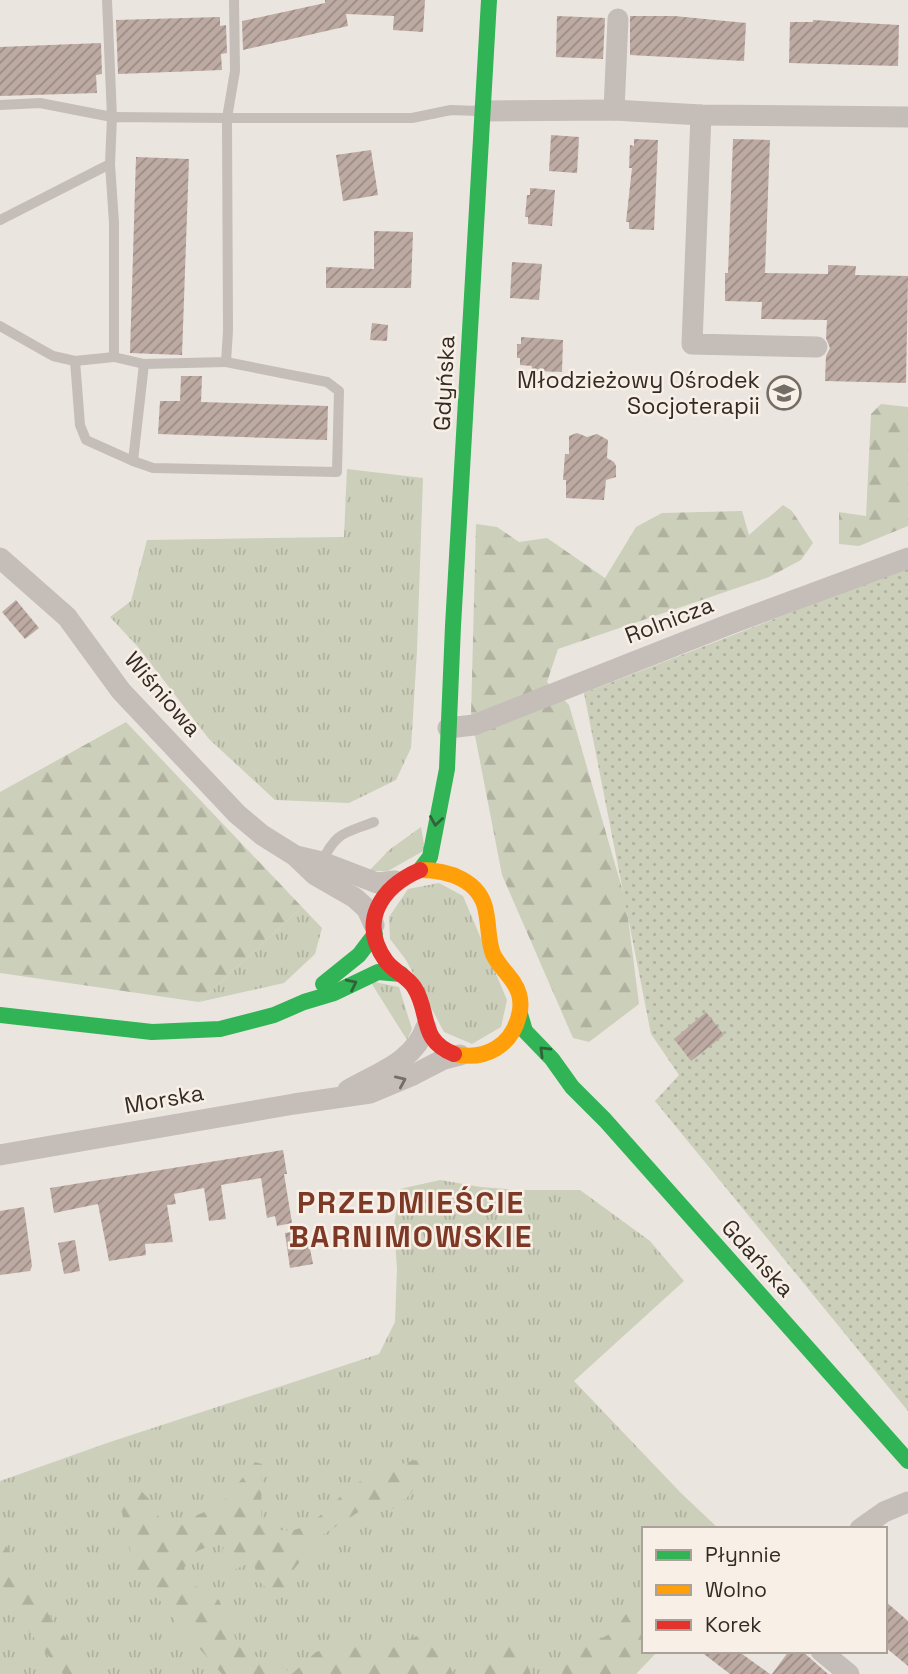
<svg xmlns="http://www.w3.org/2000/svg" width="908" height="1674" viewBox="0 0 908 1674" font-family="'Space Grotesk',sans-serif">
  <style>
    .grass { fill: url(#grass-tufts) }
    .forest { fill: url(#forest-firs) }
    .garden { fill: url(#garden-dots) }
    .building { fill: url(#building-hatch) }
    .lines { fill: none; stroke-linecap: round; stroke-linejoin: round }
    .lane { stroke: #c4bdb8; stroke-width: 10 }
    .street { stroke: #c4bdb8; stroke-width: 21 }
    .fast { stroke: #30b455; stroke-width: 16 }
    .slow { stroke: #ff9f0a; stroke-width: 16 }
    .jam { stroke: #e5322d; stroke-width: 16 }
    .oneway { stroke: #326239 }
    .oneway2 { stroke: #756d68 }
    .labels { text-anchor: middle; stroke-width: 5; stroke-linejoin: round; paint-order: stroke }
    .poi-label { font-size: 23px; fill: #342b27; stroke: #f8efe6; text-anchor: end }
    .street-label { font-size: 23px; fill: #342b27; stroke: #f8efe6 }
    .district-label { font-size: 30px; font-weight: bold; letter-spacing: 2px; fill: #7d3926; stroke: #f8efe6 }
  </style>
  <defs>
    <pattern id="grass-tufts" width="24" height="20" patternUnits="userSpaceOnUse" patternTransform="scale(1.75)"><rect width="24" height="20" fill="#cccfba"/><path d="M3 7l-1-3M5 7V3M7 7l1-3M15 17l-1-3M17 17v-4M19 17l1-3" fill="none" stroke="#b0b2a0"/></pattern>
    <pattern id="forest-firs" width="22" height="20" patternUnits="userSpaceOnUse" patternTransform="scale(1.75)"><rect width="22" height="20" fill="#cccfba"/><path d="M5 1l3.5 6h-7zM16 11l3.5 6h-7z" fill="#b0b2a0"/></pattern>
    <pattern id="garden-dots" width="8" height="8" patternUnits="userSpaceOnUse" patternTransform="scale(1.75)"><rect width="8" height="8" fill="#cccfba"/><path d="M2 2h.1M6 6h.1" fill="none" stroke="#b0b2a0" stroke-width="1.8" stroke-linecap="round"/></pattern>
    <pattern id="building-hatch" width="6" height="6" patternUnits="userSpaceOnUse" patternTransform="scale(1.75)"><rect width="6" height="6" fill="#bdaaa2"/><path d="M-1 1l2-2M0 6l6-6M5 7l2-2" fill="none" stroke="#9a8b84"/></pattern>
  </defs>
  <rect width="100%" height="100%" fill="#ebe5df"/>
  <g class="grass">
    <path d="M347 469 423 478 417 651 411 748 396 780 349 803 275 800 209 739 138 647 110 617 131 601 147 540 344 537Z"/>
    <path d="M421 827 425 850 388 871H369L389 850Z"/>
    <path d="M439 883 463 896 507 1000 501 1027 472 1044 444 1032 406 960 390 939 389 917 408 889Z"/>
    <path d="M302 907 322 928 315 954 284 983 199 1002Z"/>
    <path d="M370 981 399 987 412 1029 407 1040Z"/>
    <path d="M440 1180 481 1187 519 1190H580L650 1241 684 1281 574 1381 681 1493 719 1529H644V1651H658L636 1674H0V1481L110 1442 379 1354 395 1322 397 1269 394 1225 400 1189Z"/>
  </g>
  <g class="forest">
    <path d="M881 404 908 407V526L859 546 839 544V512L866 516 871 414Z"/>
    <path d="M783 505 792 511 813 543 801 560 769 577 558 649 547 682 569 705 626 902 639 1004 589 1042 573 1038 502 875 471 715 476 524 497 527 519 542 547 538 605 578 636 527 662 513 742 511 749 535Z"/>
    <path d="M126 722 302 907 199 1002 0 973V792Z"/>
    <path d="M435 1456 410 1495 391 1510 368 1506 321 1536 294 1569 297 1587 274 1596 257 1579 254 1561 229 1572 220 1555 228 1539 197 1551 184 1568 192 1584 219 1600 237 1642 253 1655 293 1673 316 1652 346 1643 398 1644 419 1635 449 1664 453 1674H222L176 1622 133 1564 119 1499 130 1480 155 1505 163 1531 180 1526 195 1516 221 1505 255 1462 262 1464 261 1521C303 1551 327 1503 357 1483 379 1469 410 1461 435 1456Z"/>
    <path d="M0 1536 52 1619 92 1674H63L28 1630 0 1581Z"/>
    <path d="M644 1606V1651H648L636 1674H562L565 1655 582 1638 591 1624 602 1638 615 1631 626 1614Z"/>
    <path d="M516 1620 530 1674H478L505 1640Z"/>
  </g>
  <path class="garden" d="M908 567V1411L655 1101 679 1075 651 1034 584 693Z"/>
  <g class="building">
    <path d="M325 0H425L423 32 393 30 394 16 346 14 348 26 243 50 242 21 325 3Z"/>
    <path d="M557 16 605 18 603 59 556 57Z"/>
    <path d="M630 16H674L746 23 744 61 630 55Z"/>
    <path d="M220 17V26L226 25 227 53 221 54 222 70 118 74 116 20Z"/>
    <path d="M813 20 899 25 898 66 789 63 790 22H813Z"/>
    <path d="M101 43 102 74 96 75 97 93 0 96V47Z"/>
    <path d="M551 135 579 137 577 173 549 171Z"/>
    <path d="M634 139 658 140 654 230 629 229V222H626L632 168H629L630 145 634 146Z"/>
    <path d="M733 139 770 140 765 273 828 274V265L856 266 855 275 908 276 906 383 825 381 826 356 830 348 826 338 827 320 761 319 762 302 725 301V273H728Z"/>
    <path d="M371 150 378 195 343 201 336 155Z"/>
    <path d="M136 157 189 159 182 355 130 353Z"/>
    <path d="M530 188 555 190 552 226 528 224V217H525L527 195H530Z"/>
    <path d="M374 231 413 232 411 288H326V267L374 269Z"/>
    <path d="M512 262 542 264 539 300 510 298Z"/>
    <path d="M372 323 388 325 387 341 370 340Z"/>
    <path d="M521 337 563 340 562 372 531 371 532 366 520 365V358H517V344H521Z"/>
    <path d="M181 376H202L201 402 328 406 327 440 158 434 160 401H180Z"/>
    <path d="M577 433 587 437 597 434 608 440 607 458 614 462 616 466V477L606 480 604 500 566 498V480H563L565 454H569V436Z"/>
    <path d="M16 600 39 628 25 639 2 612Z"/>
    <path d="M706 1012 724 1035 691 1061 674 1039Z"/>
    <path d="M283 1150 287 1174H284L292 1223 277 1226 275 1216 267 1218 261 1178 221 1185 226 1219 209 1221 204 1188 174 1194 176 1204 167 1205 173 1242 145 1244 146 1255 109 1261 98 1204 54 1213 50 1188Z"/>
    <path d="M24 1207 32 1266 30 1271 0 1275V1211Z"/>
    <path d="M300 1231 301 1235 307 1234 313 1264 290 1268 285 1233Z"/>
    <path d="M75 1240 80 1271 64 1274 58 1243Z"/>
    <path d="M885 1601 908 1621V1666L885 1647Z"/>
    <path d="M700 1651H738L770 1674H730Z"/>
    <path d="M789 1651H802L828 1674H772Z"/>
  </g>
  <g class="lines">
    <g class="lane">
      <path d="M0 105 40 103 112 117 107 0"/>
      <path d="M0 220 110 164 112 117 227 118 235 71 234 0"/>
      <path d="M0 326 53 356 75 361 114 357V223L110 164"/>
      <path d="M75 361 80 425 86 440 133 461 144 364 114 357"/>
      <path d="M144 364 226 362 228 331 227 118H412L451 110 478 111"/>
      <path d="M133 461 153 468 337 472 339 391 327 382 226 362"/>
      <path d="M321 863C337 831 343 834 374 822"/>
    </g>
    <g class="street">
      <path d="M614 110 618 19"/>
      <path d="M483 111 614 110 701 115 908 117"/>
      <path d="M701 115 692 344 817 347"/>
      <path d="M0 558 67 617 121 691 237 814 262 835 294 855 315 875 355 898 367 909 374 925"/>
      <path d="M448 728 474 725 730 624 908 558"/>
      <path d="M296 856 322 862 377 883 395 881"/>
      <path d="M348 1090C377 1073 414 1062 426 1027"/>
      <path d="M0 1155 294 1104 370 1093 413 1075 444 1059 460 1055"/>
      <path d="M860 1529 884 1512 908 1502"/>
      <path d="M821 1651 849 1674"/>
    </g>
    <g class="fast">
      <path d="M420 870 430 857 447 769 453 626 489 0"/>
      <path d="M323 984 359 955 375 934"/>
      <path d="M520 1014 525 1031 552 1059 572 1087 605 1120 908 1461"/>
      <path d="M0 1015 152 1032 220 1029 274 1015 304 1002 334 993 378 972 401 974"/>
    </g>
    <path class="slow" d="M420 870C448 870 481 880 486 912 489 926 488 941 493 954 500 969 515 979 519 994 521 1001 521 1008 519 1015 512 1046 485 1061 454 1054"/>
    <path class="jam" d="M420 870C381 887 358 922 386 961 394 972 407 976 414 987 431 1013 418 1040 454 1054"/>
  </g>
  <defs><path id="oneway-chevron" d="M-2-3.5L2.5 0L-2 3.5" fill="none" stroke-width="1.6" stroke-linecap="round" stroke-linejoin="round" transform="scale(1.75)"/></defs>
  <g class="oneway">
    <use href="#oneway-chevron" transform="translate(436 821) rotate(99)"/>
    <use href="#oneway-chevron" transform="translate(352 984) rotate(-26)"/>
    <use href="#oneway-chevron" transform="translate(544 1051) rotate(-135)"/>
  </g>
  <use class="oneway2" href="#oneway-chevron" transform="translate(401 1081) rotate(-24)"/>
  <defs>
    <symbol id="school-ring" viewBox="-11 -11 22 22"><circle r="9.5" fill="#f8efe6" stroke="#746c67" stroke-width="1.5"/><path d="M0-5L7-2L0 1L-7-2ZM-4 1L0 2.5L4 1V4Q0 6-4 4Z" fill="#746c67"/></symbol>
  </defs>
  <g fill-rule="evenodd">
    <use href="#school-ring" x="765" y="374" width="38" height="38"/>
  </g>
  <g class="labels">
    <g class="poi-label">
      <text x="760" y="388">Młodzieżowy Ośrodek<tspan x="760" dy="26">Socjoterapii</tspan></text>
    </g>
    <g class="street-label">
      <text transform="translate(444 383) rotate(-87)" y="8">Gdyńska</text>
      <text transform="translate(669 620) rotate(-21)" y="8">Rolnicza</text>
      <text transform="translate(163 694) rotate(49)" y="8">Wiśniowa</text>
      <text transform="translate(164 1099) rotate(-10)" y="8">Morska</text>
      <text transform="translate(758 1258) rotate(48)" y="8">Gdańska</text>
    </g>
    <g class="district-label">
      <text x="411" y="1213">PRZEDMIEŚCIE<tspan x="411" dy="34">BARNIMOWSKIE</tspan></text>
    </g>
  </g>
  <rect x="642" y="1527" width="245" height="126" fill="#f8efe6" stroke="#aaa19a" stroke-width="2"/>
  <rect x="656" y="1550" width="35" height="10" fill="#30b455" stroke="#aaa19a" stroke-width="2"/>
  <text x="705" y="1562" font-size="21" fill="#342b27">Płynnie</text>
  <rect x="656" y="1585" width="35" height="10" fill="#ff9f0a" stroke="#aaa19a" stroke-width="2"/>
  <text x="705" y="1597" font-size="21" fill="#342b27">Wolno</text>
  <rect x="656" y="1620" width="35" height="10" fill="#e5322d" stroke="#aaa19a" stroke-width="2"/>
  <text x="705" y="1632" font-size="21" fill="#342b27">Korek</text>
</svg>
